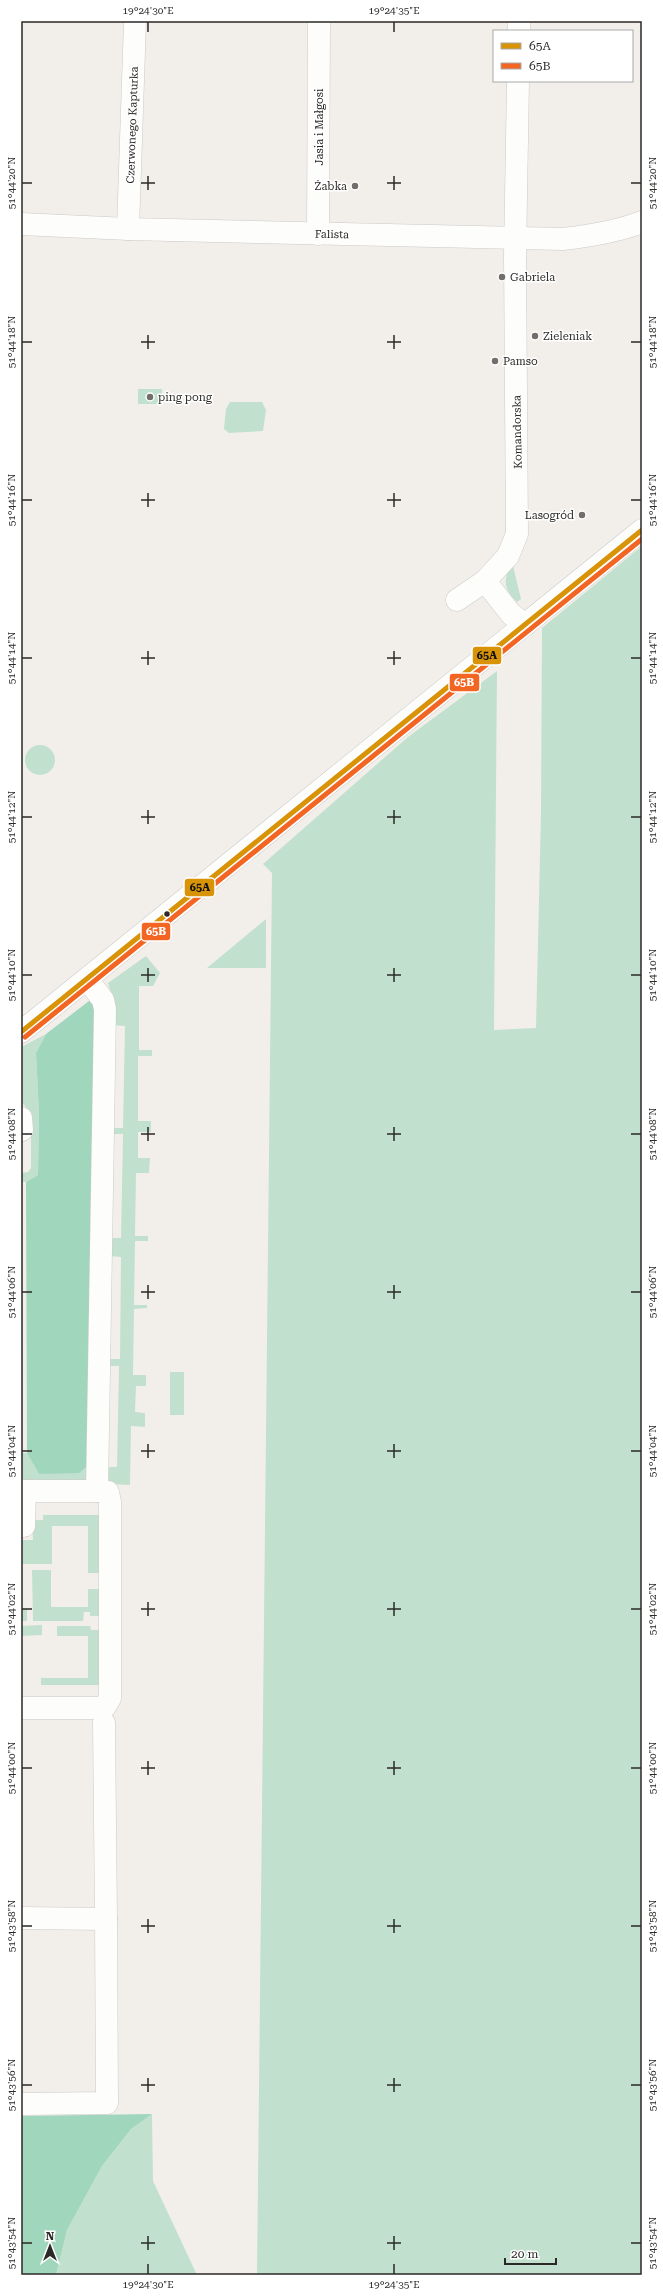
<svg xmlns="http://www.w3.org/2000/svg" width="663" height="2296" viewBox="0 0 663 2296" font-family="'Roboto Serif',serif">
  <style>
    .green { fill: #c2e0ce }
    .forest { fill: #a0d6bb }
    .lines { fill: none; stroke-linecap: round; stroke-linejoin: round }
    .minor-casing { stroke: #cccac7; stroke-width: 23 }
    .minor { stroke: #fdfdfc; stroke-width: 22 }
    .bus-1-casing { stroke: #fff; stroke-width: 8 }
    .bus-2-casing { stroke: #fff; stroke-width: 8 }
    .bus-1 { stroke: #d89306; stroke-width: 5 }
    .bus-2 { stroke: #f26522; stroke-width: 5 }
    .ticks { fill: none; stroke: #2b2927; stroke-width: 1.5 }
    .poi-dot { fill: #716e6c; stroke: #fff; stroke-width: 1.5 }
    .bus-dot { fill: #2b2927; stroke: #fff; stroke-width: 1.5 }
    .labels { text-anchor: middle; stroke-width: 3; stroke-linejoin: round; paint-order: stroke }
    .street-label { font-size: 11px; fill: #2b2927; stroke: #fff }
    .poi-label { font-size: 11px; fill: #2b2927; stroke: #fff; text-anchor: start }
    .line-badge { stroke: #fff; stroke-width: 1.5 }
    .badge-label { font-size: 11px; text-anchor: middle; font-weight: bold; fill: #fff }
    .pale-badge-label { font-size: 11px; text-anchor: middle; font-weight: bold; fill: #111 }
    .neatline { fill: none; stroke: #2b2927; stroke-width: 1.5 }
    .ticks-label { font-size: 10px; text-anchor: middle; fill: #2b2927 }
  </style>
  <rect width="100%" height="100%" fill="#f2efeb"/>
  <g class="green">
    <rect x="138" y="389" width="24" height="15"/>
    <path d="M230 402H262L266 410 263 431 229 433 224 429 226 409Z"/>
    <path d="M642 546V2275H257L272 873 263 864 408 737 497 671 494 1030 536 1028 541 813 542 628Z"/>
    <path d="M513 566 521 599 517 602C506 591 503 585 508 570Z"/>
    <circle cx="40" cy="760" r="15"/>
    <path d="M266 919V968H207Z"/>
    <path d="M146 956 160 973 153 986H139V1050H152V1056H138V1121H151V1132H138V1158H150L149 1173H136L135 1236H148V1241H135L134 1305H147V1308L134 1309 133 1375H146V1386H136L135 1412 145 1413V1427L131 1426 130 1485 108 1484 106 1467H117L119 1366H106V1359H120L121 1257 109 1256V1238H121L123 1134H110V1128H123L125 1026 112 1025 113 1000 108 983Z"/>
    <path d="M46 1034 36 1053 39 1112 38 1175 26 1182H21V1173L28 1172 31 1168V1114L21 1101V1047Z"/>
    <rect x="170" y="1372" width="14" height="43"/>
    <path d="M21 1453H27L39 1474 92 1466 90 1481 24 1482 21 1478Z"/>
    <path d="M43 1515H99L100 1573H88V1526H52V1564H21V1540H33L32 1520H43Z"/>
    <path d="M32 1570H51V1607H88V1589H100L99 1616H90V1612H84L83 1621H33Z"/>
    <rect x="21" y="1609" width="6" height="12"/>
    <path d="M42 1625V1635L21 1636V1626Z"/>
    <path d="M57 1626H90L91 1630H100V1685H41V1678H88V1636H57Z"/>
    <path d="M152 2114 153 2181 197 2275H56L67 2230 102 2166 131 2129Z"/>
  </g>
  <g class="forest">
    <path d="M89 1001 93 1003 97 1011 92 1466 86 1467 79 1473 39 1474 27 1453 26 1182 38 1175 39 1112 36 1053 46 1034Z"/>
    <path d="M152 2114 131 2129 102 2166 67 2230 56 2275H21V2116Z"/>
  </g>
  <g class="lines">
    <defs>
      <g id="minor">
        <path d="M519 31V21"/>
        <path d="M21 224 128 229 563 239C590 236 616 232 642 222"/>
        <path d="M128 229 135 21"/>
        <path d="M318 234 319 21"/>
        <path d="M485 581 511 614 525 625"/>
        <path d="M457 600 485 581 508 556 517 534 515 256 518 81"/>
        <path d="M21 1032 642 530"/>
        <path d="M21 1118 22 1130"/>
        <path d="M21 1491H97"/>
        <path d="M24 1526 25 1491"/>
        <path d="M21 1708H104L110 1698V1502L108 1492 97 1491 105 1009 103 1000 87 979"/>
        <path d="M21 1918 106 1919 104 1723"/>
        <path d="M21 2104 107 2103 106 1919"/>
      </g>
    </defs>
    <use href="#minor" class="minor-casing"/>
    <use href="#minor" class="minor"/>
    <defs>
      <path id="bus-1" d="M21 1032 642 530"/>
      <path id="bus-2" d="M25 1037 642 539"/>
    </defs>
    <use href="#bus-1" class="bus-1-casing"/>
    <use href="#bus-2" class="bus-2-casing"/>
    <use href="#bus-1" class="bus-1"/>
    <use href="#bus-2" class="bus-2"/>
  </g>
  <path class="ticks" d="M148 22V32M394 22V32M148 176V190M394 176V190M22 183H32M141 183H155M387 183H401M631 183H641M148 335V349M394 335V349M22 342H32M141 342H155M387 342H401M631 342H641M148 493V507M394 493V507M22 500H32M141 500H155M387 500H401M631 500H641M148 651V665M394 651V665M22 658H32M141 658H155M387 658H401M631 658H641M148 810V824M394 810V824M22 817H32M141 817H155M387 817H401M631 817H641M148 968V982M394 968V982M22 975H32M141 975H155M387 975H401M631 975H641M148 1127V1141M394 1127V1141M22 1134H32M141 1134H155M387 1134H401M631 1134H641M148 1285V1299M394 1285V1299M22 1292H32M141 1292H155M387 1292H401M631 1292H641M148 1444V1458M394 1444V1458M22 1451H32M141 1451H155M387 1451H401M631 1451H641M148 1602V1616M394 1602V1616M22 1609H32M141 1609H155M387 1609H401M631 1609H641M148 1761V1775M394 1761V1775M22 1768H32M141 1768H155M387 1768H401M631 1768H641M148 1919V1933M394 1919V1933M22 1926H32M141 1926H155M387 1926H401M631 1926H641M148 2078V2092M394 2078V2092M22 2085H32M141 2085H155M387 2085H401M631 2085H641M148 2236V2250M394 2236V2250M22 2243H32M141 2243H155M387 2243H401M631 2243H641M148 2264V2274M394 2264V2274"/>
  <g class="poi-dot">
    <circle cx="355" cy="186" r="4"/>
    <circle cx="502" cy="277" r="4"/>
    <circle cx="535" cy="336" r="4"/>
    <circle cx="495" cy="361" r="4"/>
    <circle cx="150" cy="397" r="4"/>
    <circle cx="582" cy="515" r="4"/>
  </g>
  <circle class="bus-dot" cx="167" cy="914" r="3.5"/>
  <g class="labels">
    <g class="street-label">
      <text transform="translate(132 125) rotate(-88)" y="4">Czerwonego Kapturka</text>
      <text transform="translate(319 127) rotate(-90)" y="4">Jasia i Małgosi</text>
      <text transform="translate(332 234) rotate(1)" y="4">Falista</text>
      <text transform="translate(517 432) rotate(-91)" y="4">Komandorska</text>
    </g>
    <g class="poi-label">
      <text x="347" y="190" text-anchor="end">Żabka</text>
      <text x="510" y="281">Gabriela</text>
      <text x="543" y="340">Zieleniak</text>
      <text x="503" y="365">Pamso</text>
      <text x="158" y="401">ping pong</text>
      <text x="574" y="519" text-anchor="end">Lasogród</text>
    </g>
  </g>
  <g class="line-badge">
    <rect x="472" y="646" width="30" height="19" rx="4" fill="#d89306"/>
    <rect x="449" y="673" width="31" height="19" rx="4" fill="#f26522"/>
    <rect x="184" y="878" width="31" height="19" rx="4" fill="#d89306"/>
    <rect x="141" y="922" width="30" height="19" rx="4" fill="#f26522"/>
  </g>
  <g class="badge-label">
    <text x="464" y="686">65B</text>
    <text x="156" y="935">65B</text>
  </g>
  <g class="pale-badge-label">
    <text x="487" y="659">65A</text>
    <text x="200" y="891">65A</text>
  </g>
  <rect width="663" height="2296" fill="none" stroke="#ffffff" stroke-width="44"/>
  <rect x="493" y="30" width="140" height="52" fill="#ffffff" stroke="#aaa9a9"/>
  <rect x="501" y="43" width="20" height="6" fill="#d89306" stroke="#aaa9a9"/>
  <text x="529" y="50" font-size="12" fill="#2b2927">65A</text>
  <rect x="501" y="63" width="20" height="6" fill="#f26522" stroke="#aaa9a9"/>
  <text x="529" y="70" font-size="12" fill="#2b2927">65B</text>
  <g transform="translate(50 2246)" stroke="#ffffff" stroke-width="3" paint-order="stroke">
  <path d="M0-3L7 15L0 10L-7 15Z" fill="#2b2927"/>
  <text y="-6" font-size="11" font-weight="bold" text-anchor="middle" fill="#2b2927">N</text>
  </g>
  <path d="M505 2258v6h51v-6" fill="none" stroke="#2b2927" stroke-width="2"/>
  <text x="511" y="2258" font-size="12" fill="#2b2927" stroke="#ffffff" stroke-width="3" paint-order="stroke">20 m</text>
  <rect x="22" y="22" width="619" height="2252" class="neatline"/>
  <g class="ticks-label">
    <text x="148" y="14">19°24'30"E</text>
    <text x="394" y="14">19°24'35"E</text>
    <text transform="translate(11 183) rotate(-90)" y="4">51°44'20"N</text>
    <text transform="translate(652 183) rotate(-90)" y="4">51°44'20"N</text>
    <text transform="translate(11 342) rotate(-90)" y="4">51°44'18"N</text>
    <text transform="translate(652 342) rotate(-90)" y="4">51°44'18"N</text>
    <text transform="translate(11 500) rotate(-90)" y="4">51°44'16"N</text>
    <text transform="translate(652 500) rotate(-90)" y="4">51°44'16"N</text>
    <text transform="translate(11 658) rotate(-90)" y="4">51°44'14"N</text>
    <text transform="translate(652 658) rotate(-90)" y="4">51°44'14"N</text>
    <text transform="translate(11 817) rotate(-90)" y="4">51°44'12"N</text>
    <text transform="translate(652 817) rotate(-90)" y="4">51°44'12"N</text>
    <text transform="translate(11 975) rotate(-90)" y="4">51°44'10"N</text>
    <text transform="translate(652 975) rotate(-90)" y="4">51°44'10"N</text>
    <text transform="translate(11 1134) rotate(-90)" y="4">51°44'08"N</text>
    <text transform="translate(652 1134) rotate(-90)" y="4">51°44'08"N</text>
    <text transform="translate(11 1292) rotate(-90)" y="4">51°44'06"N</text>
    <text transform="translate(652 1292) rotate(-90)" y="4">51°44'06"N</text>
    <text transform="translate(11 1451) rotate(-90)" y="4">51°44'04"N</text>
    <text transform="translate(652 1451) rotate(-90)" y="4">51°44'04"N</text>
    <text transform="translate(11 1609) rotate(-90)" y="4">51°44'02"N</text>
    <text transform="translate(652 1609) rotate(-90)" y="4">51°44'02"N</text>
    <text transform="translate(11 1768) rotate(-90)" y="4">51°44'00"N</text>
    <text transform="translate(652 1768) rotate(-90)" y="4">51°44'00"N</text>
    <text transform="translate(11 1926) rotate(-90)" y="4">51°43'58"N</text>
    <text transform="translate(652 1926) rotate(-90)" y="4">51°43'58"N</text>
    <text transform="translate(11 2085) rotate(-90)" y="4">51°43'56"N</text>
    <text transform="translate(652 2085) rotate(-90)" y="4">51°43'56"N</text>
    <text transform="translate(11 2243) rotate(-90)" y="4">51°43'54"N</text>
    <text transform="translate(652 2243) rotate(-90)" y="4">51°43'54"N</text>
    <text x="148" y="2288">19°24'30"E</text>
    <text x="394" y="2288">19°24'35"E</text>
  </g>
</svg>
